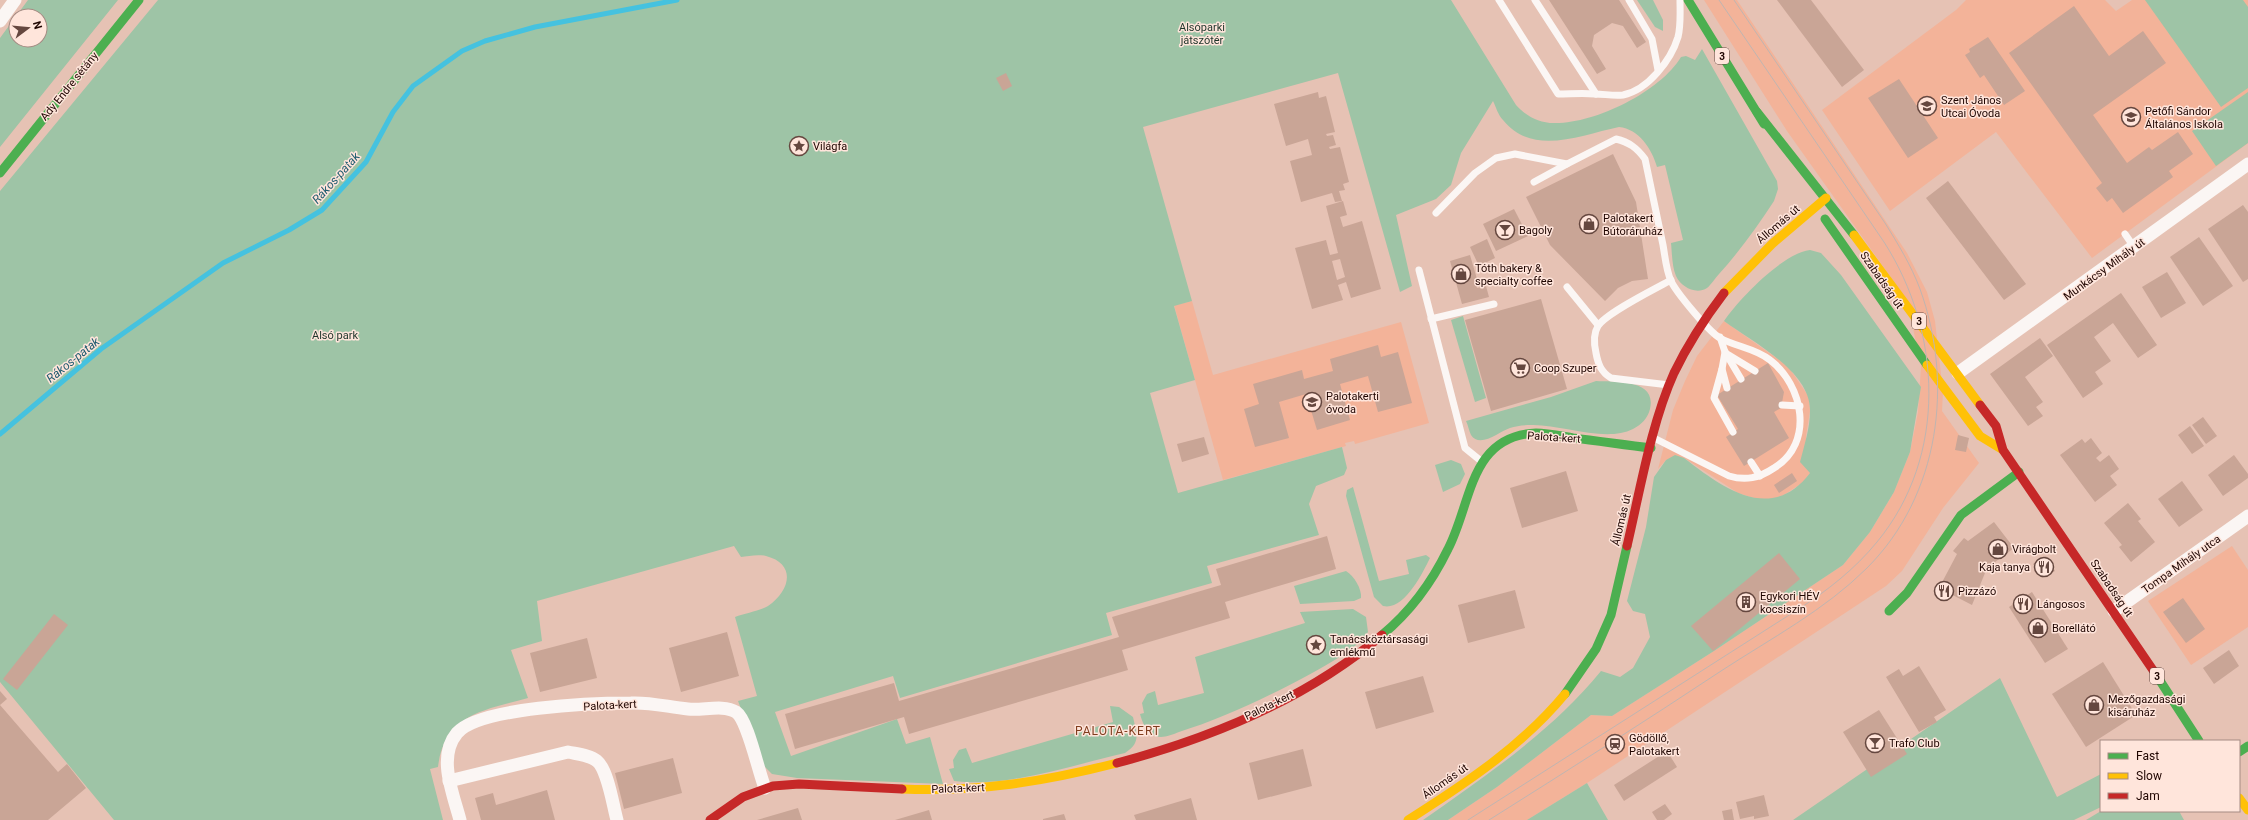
<svg xmlns="http://www.w3.org/2000/svg" width="2248" height="820" viewBox="0 0 2248 820" font-family="Roboto,sans-serif">
  <style>
    .built { fill: #f3b399 }
    .green { fill: #9ec4a6; fill-rule: evenodd }
    .lines { fill: none; stroke-linecap: round; stroke-linejoin: round }
    .stream { stroke: #45c2df; stroke-width: 5 }
    .building { fill: #c9a596; fill-rule: evenodd }
    .lane { stroke: #fbf6f4; stroke-width: 7 }
    .street { stroke: #fbf6f4; stroke-width: 13 }
    .fast { stroke: #4caf50; stroke-width: 9 }
    .slow { stroke: #ffc107; stroke-width: 9 }
    .jam { stroke: #c62828; stroke-width: 9 }
    .tram { stroke: #bfb5b1; stroke-width: 1 }
    .labels { text-anchor: middle; stroke-width: 3; stroke-linejoin: round; paint-order: stroke }
    .shield { fill: #ffe5db; stroke: #624842; stroke-width: 1 }
    .shield-label { font-size: 10px; font-weight: bold; fill: #1f0500 }
    .park-label { font-size: 11px; fill: #1d3329; stroke: #ffe5db }
    .street-label { font-size: 11px; fill: #1f0500; stroke: #ffe5db }
    .poi-label { font-size: 11px; fill: #1f0500; stroke: #ffe5db; text-anchor: start }
    .water-label { font-size: 12px; font-style: italic; fill: #205c70; stroke: #ffe5db }
    .neighbourhood-label { font-size: 12px; letter-spacing: 1px; fill: #803c1d; stroke: #ffe5db }
  </style>
  <rect width="100%" height="100%" fill="#e6c2b4"/>
  <g class="built">
    <path d="M1704 0H1737L1907 253 1927 292 1935 321 1943 392 1942 411 1979 463 1943 508 1902 571 1886 586 1587 783 1527 820H1448L1497 787 1591 715 1612 716 1714 651 1843 565 1870 532 1894 492 1910 452 1918 412 1921 366 1907 300 1787 131Z"/>
    <path d="M1966 0H2105L2116 11 2132 0H2248V143L2092 258 1996 132 1890 211 1822 110 1956 10Z"/>
    <path d="M1192 301 1213 375 1401 322 1429 423 1355 444 1354 441 1345 443 1346 446 1223 480 1174 305Z"/>
    <path d="M1724 321 1788 366 1809 397 1810 411 1806 436 1810 473 1804 482 1779 498 1763 501 1738 493 1684 458 1666 460 1658 469 1673 410 1685 381 1697 356Z"/>
    <path d="M2232 546 2248 570V627L2191 665 2148 601Z"/>
  </g>
  <g class="green">
    <path d="M28 0H118L0 147V38ZM16 16H40V40H16Z"/>
    <path d="M158 0H1451L1516 105C1526 116 1539 123 1554 123 1594 124 1660 92 1681 57L1686 56 1695 60 1702 49 1777 181 1778 189 1774 201C1757 227 1739 252 1719 274 1715 278 1711 285 1707 288 1696 295 1681 287 1676 276 1672 267 1672 253 1671 243L1683 240 1665 165 1657 167C1652 149 1639 129 1619 127 1580 135 1533 157 1503 120 1498 115 1496 107 1493 101L1461 153 1451 185 1436 199 1396 215 1412 286 1400 292 1338 73 1143 127 1192 301 1174 306 1195 380 1150 393 1178 493 1342 447 1347 468 1344 475 1316 486 1309 504 1319 535 1207 566 1212 583 1106 613 1112 635 900 698 893 676 775 712 791 756 897 719 906 744 930 737 943 784 797 778 772 774 762 764 738 701 757 696 735 617C745 613 759 611 768 606 790 591 797 564 766 556 758 554 748 556 741 557L734 546 537 601 542 641 511 650 528 698C485 710 444 714 438 767L430 769 443 820H114L0 682V191Z"/>
    <path d="M1637 0H1653L1663 20V31L1655 27Z"/>
    <path d="M2145 0H2243L2248 7V88L2221 107Z"/>
    <path d="M2248 92V143L2216 166 2192 131Z"/>
    <path d="M1810 250 1821 253 1841 275 1921 387 1910 452 1894 492 1870 532 1843 565 1714 651 1612 716 1591 715 1497 787 1448 820H1423C1487 775 1551 732 1601 671L1620 677 1633 668 1650 637 1645 614 1633 611 1627 601 1646 527 1654 477 1666 460 1675 455 1684 458C1723 488 1771 524 1810 473L1800 462C1804 446 1810 428 1810 411 1811 371 1752 342 1724 321 1739 299 1783 253 1810 250Z"/>
    <path d="M1463 316 1486 398 1475 402 1451 320Z"/>
    <path d="M1596 381C1616 382 1657 379 1650 409 1648 418 1641 425 1633 429 1605 443 1561 424 1531 425 1523 425 1516 426 1510 428 1500 431 1480 449 1471 435 1469 431 1468 425 1466 421L1551 397Z"/>
    <path d="M1451 460 1461 464 1465 474 1460 484 1443 492 1435 465Z"/>
    <path d="M1353 487 1379 581 1409 574 1406 560 1426 555 1430 558C1422 574 1404 611 1383 606L1374 597 1346 496 1347 490Z"/>
    <path d="M1346 571C1354 576 1362 589 1361 598L1354 601 1300 604 1294 586Z"/>
    <path d="M1353 609 1366 617 1368 632C1361 643 1345 654 1333 661 1289 687 1228 717 1179 732 1174 734 1166 737 1161 737 1148 736 1143 725 1140 714L1144 713 1142 703 1147 694 1155 691 1158 705 1204 693 1195 657 1305 623 1300 612Z"/>
    <path d="M2000 678 2057 797 2101 774V807L2074 820H1793Z"/>
    <path d="M1110 706 1119 707 1133 717C1137 734 1141 743 1125 753 1072 765 1008 788 954 781L949 769 954 768 953 760 959 750 966 748 972 763 1113 722Z"/>
    <path d="M1587 783 1608 820H1527Z"/>
    <path d="M2101 811H2179L2184 820H2086Z"/>
  </g>
  <g class="lines">
    <path class="stream" d="M0 434 101 349 223 263 289 230 322 210 366 162 393 112 413 86 462 51 485 41 535 27 677 0"/>
  </g>
  <g class="building">
    <path d="M1549 0H1619L1646 42 1637 48 1623 26 1612 23 1594 35 1592 46 1606 69 1597 74Z"/>
    <path d="M1777 0H1811L1864 70 1842 87Z"/>
    <path d="M2074 6 2109 56 2143 31 2166 63 2093 115 2127 163 2149 147 2152 150 2178 132 2193 154 2169 171 2173 177 2123 213 2112 198 2107 202 2096 188 2102 183 2009 53Z"/>
    <path d="M1988 37 2025 91 2004 105 1984 75 1980 78 1965 55 1970 52 1969 49Z"/>
    <path d="M1006 73 1012 86 1003 91 996 78Z"/>
    <path d="M1899 79 1938 138 1908 158 1868 98Z"/>
    <path d="M1318 92 1319 98 1326 96 1335 132 1326 134 1327 136 1333 135 1336 145 1329 147 1330 149 1340 147 1349 182 1343 184 1345 190 1339 191 1342 201 1335 202 1332 193 1301 202 1290 161 1312 155 1308 139 1286 146 1274 104Z"/>
    <path d="M1613 154 1636 202 1648 279 1632 281 1618 288 1605 301 1550 245 1526 197Z"/>
    <path d="M1948 181 2026 284 2004 300 1926 198Z"/>
    <path d="M1343 201 1347 215 1340 217 1343 227 1362 221 1381 289 1351 298 1346 282 1338 285 1343 300 1312 309 1295 248 1326 240 1330 255 1338 253 1326 206ZM1340 259 1345 277 1337 280 1332 261Z"/>
    <path d="M2243 205 2248 212V279L2243 282 2208 229Z"/>
    <path d="M1514 209 1528 236 1496 251 1483 224Z"/>
    <path d="M2199 237 2233 286 2203 306 2170 257Z"/>
    <path d="M1487 239 1495 258 1479 266 1470 247Z"/>
    <path d="M1470 255 1477 279H1474L1477 288 1486 286 1489 297 1462 304 1450 261Z"/>
    <path d="M2167 272 2186 303 2161 318 2142 287Z"/>
    <path d="M2121 293 2157 345 2138 358 2113 323 2094 337 2111 361 2095 372 2103 384 2083 398 2047 345Z"/>
    <path d="M1541 299 1567 389 1491 411 1465 320Z"/>
    <path d="M2040 338 2053 356 2025 377 2043 402 2036 407 2043 416 2028 426 1990 374Z"/>
    <path d="M1378 345 1381 357 1398 352 1412 403 1378 412 1368 376 1340 384 1350 420 1317 430 1306 394 1279 402 1289 438 1255 447 1244 409 1259 404 1253 384 1302 370 1304 379 1333 371 1330 359Z"/>
    <path d="M1768 363 1784 392 1781 408 1774 412 1789 438 1744 466 1726 437 1738 429 1717 395Z"/>
    <path d="M2203 417 2217 436 2206 444 2192 425Z"/>
    <path d="M2190 426 2204 446 2192 454 2178 435Z"/>
    <path d="M1958 435 1969 438 1966 452 1955 450Z"/>
    <path d="M1204 437 1209 454 1182 462 1177 444Z"/>
    <path d="M2091 438 2102 453 2096 458 2100 462 2109 455 2119 469 2110 476 2117 485 2095 502 2060 455 2082 439 2085 443Z"/>
    <path d="M2234 455 2248 474V478L2223 496 2208 475Z"/>
    <path d="M1566 471 1578 511 1522 528 1510 488Z"/>
    <path d="M1792 473 1797 481 1779 493 1774 485Z"/>
    <path d="M2182 481 2203 510 2179 527 2158 499Z"/>
    <path d="M2128 503 2141 519 2138 521 2155 542 2131 562 2119 547 2122 545 2104 523Z"/>
    <path d="M1994 522 2014 548 1987 568 1972 605 1939 588 1957 554 1953 551 1964 538 1968 541Z"/>
    <path d="M1327 536 1336 569 1225 602 1230 618 1122 650 1128 670 909 734 904 717 795 749 785 714 894 683 899 701 1119 637 1112 617 1221 585 1216 569Z"/>
    <path d="M1779 553 1800 579 1713 651 1691 626Z"/>
    <path d="M2046 556 2055 571 2042 578 2033 564Z"/>
    <path d="M1515 590 1525 628 1468 643 1458 605Z"/>
    <path d="M2032 592 2068 649 2045 663 2009 607Z"/>
    <path d="M2183 598 2205 629 2186 643 2163 612Z"/>
    <path d="M54 614 68 625 17 690 3 679Z"/>
    <path d="M727 632 739 676 681 692 669 648Z"/>
    <path d="M587 638 597 678 540 692 530 653Z"/>
    <path d="M2229 650 2239 666 2214 684 2203 668Z"/>
    <path d="M2103 662 2136 715 2086 747 2052 694Z"/>
    <path d="M1919 666 1946 710 1934 717 1937 722 1919 732 1886 677 1899 669 1903 676Z"/>
    <path d="M1423 676 1434 712 1376 729 1365 692Z"/>
    <path d="M0 691 7 699 0 705Z"/>
    <path d="M0 705 58 772 67 764 86 788 48 820H0Z"/>
    <path d="M1879 710 1907 754 1871 777 1843 732Z"/>
    <path d="M1303 749 1312 786 1258 800 1249 763Z"/>
    <path d="M1667 751 1677 767 1624 801 1614 785Z"/>
    <path d="M673 758 682 793 624 809 615 773Z"/>
    <path d="M547 790 555 820H481L475 798 493 793 496 805Z"/>
    <path d="M1764 795 1769 816 1754 819V816L1740 819 1736 802Z"/>
    <path d="M1191 798 1197 820H1136L1134 815Z"/>
    <path d="M1665 804 1672 814 1664 820H1657L1652 812Z"/>
    <path d="M798 808 802 820H757Z"/>
    <path d="M1732 809 1734 820H1724L1722 811Z"/>
    <path d="M929 810 932 820H895Z"/>
    <path d="M1064 814 1066 820H1043V819Z"/>
  </g>
  <g class="lines">
    <g class="lane">
      <path d="M1499 0 1558 94C1570 94 1583 93 1595 94 1604 94 1613 96 1623 95 1648 90 1671 60 1678 37 1681 26 1680 12 1680 0"/>
      <path d="M1535 0 1596 94"/>
      <path d="M1629 0 1652 39 1658 70"/>
      <path d="M1534 182 1567 164"/>
      <path d="M1436 213 1475 173 1496 158 1515 154 1567 164 1616 139C1629 142 1637 148 1645 159 1651 187 1657 216 1663 245 1665 256 1666 270 1671 281 1676 292 1709 332 1720 338 1736 347 1755 348 1770 360 1803 385 1815 443 1774 468 1759 478 1746 481 1729 476L1654 438"/>
      <path d="M2125 234 2134 247"/>
      <path d="M1419 270 1465 448 1481 461"/>
      <path d="M1567 287 1598 325"/>
      <path d="M1431 319 1494 304"/>
      <path d="M1720 337 1725 352 1741 379"/>
      <path d="M1725 352 1722 369 1727 388"/>
      <path d="M1727 354 1755 371"/>
      <path d="M1722 369 1714 398 1733 432"/>
      <path d="M1669 385 1611 378C1601 372 1598 364 1596 353 1594 344 1593 334 1598 326 1606 313 1655 289 1671 280"/>
      <path d="M1782 405 1800 406"/>
      <path d="M1751 462 1760 476"/>
    </g>
    <g class="street">
      <path d="M0 21 15 0"/>
      <path d="M1958 373 2248 164"/>
      <path d="M2114 611 2248 516"/>
      <path d="M449 781 568 752C577 754 590 755 597 761 608 770 613 806 617 820"/>
      <path d="M460 820C453 793 437 757 457 733 479 707 595 703 631 703 650 702 668 707 688 709 702 711 723 704 736 712 748 720 758 771 765 788"/>
    </g>
    <g class="fast">
      <path d="M1688 0 1764 124"/>
      <path d="M1757 112 1854 235"/>
      <path d="M0 173 139 0"/>
      <path d="M1825 219 1927 365"/>
      <path d="M1889 611 1907 593 1961 515 2019 472"/>
      <path d="M1382 635C1410 612 1432 582 1448 549 1472 503 1469 436 1536 433 1548 433 1561 436 1573 438 1599 441 1625 445 1651 448"/>
      <path d="M2155 673 2199 741"/>
      <path d="M1565 694 1596 649 1611 615 1627 546"/>
      <path d="M2239 752 2248 746"/>
    </g>
    <g class="slow">
      <path d="M1854 235 1980 405"/>
      <path d="M1724 293 1772 244 1826 198"/>
      <path d="M1927 365 1980 436 2003 450"/>
      <path d="M902 789C979 792 1043 782 1117 763"/>
      <path d="M2239 798 2248 810"/>
      <path d="M1408 820C1465 784 1522 746 1565 694"/>
    </g>
    <g class="jam">
      <path d="M1980 405 1996 426 2003 450 2155 673"/>
      <path d="M1627 546C1640 491 1651 424 1674 373 1688 344 1705 318 1724 293"/>
      <path d="M1117 763C1211 738 1307 699 1382 635"/>
      <path d="M710 820 743 797 773 786 799 784 902 789"/>
    </g>
    <g class="tram">
      <path d="M1468 820 1797 610C1827 591 1855 569 1877 542 1948 456 1942 332 1884 242L1719 0"/>
      <path d="M1489 820C1567 771 1644 722 1721 671 1770 639 1825 610 1867 568 1940 495 1954 383 1920 289 1911 265 1898 244 1885 223L1734 0"/>
    </g>
  </g>
  <defs>
    <symbol id="school-ring" viewBox="-11 -11 22 22"><circle r="9.5" fill="#ffe5db" stroke="#65473f" stroke-width="1.5"/><path d="M0-5L7-2L0 1L-7-2ZM-4 1L0 2.5L4 1V4Q0 6-4 4Z" fill="#65473f"/></symbol>
    <symbol id="sight-ring" viewBox="-11 -11 22 22"><circle r="9.5" fill="#ffe5db" stroke="#65473f" stroke-width="1.5"/><path d="M0-6L1.8-2.2L6-1.7L2.9 1.2L3.7 5.4L0 3.3L-3.7 5.4L-2.9 1.2L-6-1.7L-1.8-2.2Z" fill="#65473f"/></symbol>
    <symbol id="shop-ring" viewBox="-11 -11 22 22"><circle r="9.5" fill="#ffe5db" stroke="#65473f" stroke-width="1.5"/><path d="M-5-2.5h2.3a2.7 3.5 0 0 1 5.4 0H5L5.5 6h-11ZM-1.5-2.5h3a1.5 2.3 0 0 0-3 0Z" fill="#65473f"/></symbol>
    <symbol id="bar-ring" viewBox="-11 -11 22 22"><circle r="9.5" fill="#ffe5db" stroke="#65473f" stroke-width="1.5"/><path d="M-6-5H6L.8 .8V4.5H3.5V6h-7V4.5H-.8V.8Z" fill="#65473f"/></symbol>
    <symbol id="supermarket-ring" viewBox="-11 -11 22 22"><circle r="9.5" fill="#ffe5db" stroke="#65473f" stroke-width="1.5"/><path d="M-6-5.5h2.5l.6 2H6L4.5 2H-2.5L-4.4-4H-6ZM-1.5 3.2a1.3 1.3 0 1 0 .1 0ZM3 3.2a1.3 1.3 0 1 0 .1 0Z" fill="#65473f"/></symbol>
    <symbol id="restaurant-ring" viewBox="-11 -11 22 22"><circle r="9.5" fill="#ffe5db" stroke="#65473f" stroke-width="1.5"/><path d="M-5-6h1v4h1v-4h1v4h1v-4h1v5L-1.5 .5V6h-2V.5L-5-1ZM5-6V6H3V1.5H1.5Q1.5-4 5-6Z" fill="#65473f"/></symbol>
    <symbol id="building-ring" viewBox="-11 -11 22 22"><circle r="9.5" fill="#ffe5db" stroke="#65473f" stroke-width="1.5"/><path d="M-4-6H4V6H1V3H-1V6H-4ZM-2.5-4.3h1.7v1.8h-1.7ZM.8-4.3h1.7v1.8H.8ZM-2.5-1h1.7V.8h-1.7ZM.8-1h1.7V.8H.8Z" fill="#65473f"/></symbol>
    <symbol id="station-ring" viewBox="-11 -11 22 22"><circle r="9.5" fill="#ffe5db" stroke="#65473f" stroke-width="1.5"/><path d="M-3-6H3Q5-6 5-4V2Q5 4 3 4L4.5 6H3L1.5 4h-3L-3 6H-4.5L-3 4Q-5 4-5 2V-4Q-5-6-3-6ZM-3.5-4v3h7v-3ZM-3.5 1v1.5H-2V1ZM2 1v1.5H3.5V1Z" fill="#65473f"/></symbol>
  </defs>
  <g fill-rule="evenodd">
    <use href="#school-ring" x="1916" y="95" width="22" height="22"/>
    <use href="#school-ring" x="2120" y="106" width="22" height="22"/>
    <use href="#sight-ring" x="788" y="135" width="22" height="22"/>
    <use href="#shop-ring" x="1578" y="213" width="22" height="22"/>
    <use href="#bar-ring" x="1494" y="219" width="22" height="22"/>
    <use href="#shop-ring" x="1450" y="263" width="22" height="22"/>
    <use href="#supermarket-ring" x="1509" y="357" width="22" height="22"/>
    <use href="#school-ring" x="1301" y="391" width="22" height="22"/>
    <use href="#shop-ring" x="1987" y="538" width="22" height="22"/>
    <use href="#restaurant-ring" x="2033" y="556" width="22" height="22"/>
    <use href="#restaurant-ring" x="1933" y="580" width="22" height="22"/>
    <use href="#building-ring" x="1735" y="591" width="22" height="22"/>
    <use href="#restaurant-ring" x="2012" y="593" width="22" height="22"/>
    <use href="#shop-ring" x="2027" y="617" width="22" height="22"/>
    <use href="#sight-ring" x="1305" y="634" width="22" height="22"/>
    <use href="#shop-ring" x="2083" y="694" width="22" height="22"/>
    <use href="#bar-ring" x="1864" y="732" width="22" height="22"/>
    <use href="#station-ring" x="1604" y="733" width="22" height="22"/>
  </g>
  <g class="labels">
    <g class="shield">
      <rect x="1715" y="48" width="14" height="16" rx="3"/>
      <rect x="1912" y="313" width="14" height="16" rx="3"/>
      <rect x="2150" y="668" width="14" height="16" rx="3"/>
    </g>
    <g class="shield-label">
      <text x="1722" y="60">3</text>
      <text x="1919" y="325">3</text>
      <text x="2157" y="680">3</text>
    </g>
    <g class="park-label">
      <text x="1202" y="31">Alsóparki<tspan x="1202" dy="13">játszótér</tspan></text>
      <text x="335" y="339">Alsó park</text>
    </g>
    <g class="street-label">
      <text transform="translate(69 86) rotate(-51)" y="4">Ady Endre sétány</text>
      <text transform="translate(1778 224) rotate(-41)" y="4">Állomás út</text>
      <text transform="translate(2104 269) rotate(-36)" y="4">Munkácsy Mihály út</text>
      <text transform="translate(1882 280) rotate(55)" y="4">Szabadság út</text>
      <text transform="translate(1554 437) rotate(4)" y="4">Palota-kert</text>
      <text transform="translate(1621 520) rotate(-77)" y="4">Állomás út</text>
      <text transform="translate(2181 564) rotate(-35)" y="4">Tompa Mihály utca</text>
      <text transform="translate(2112 588) rotate(56)" y="4">Szabadság út</text>
      <text transform="translate(610 705) rotate(-3)" y="4">Palota-kert</text>
      <text transform="translate(1269 705) rotate(-26)" y="4">Palota-kert</text>
      <text transform="translate(1445 781) rotate(-35)" y="4">Állomás út</text>
      <text transform="translate(958 788) rotate(-2)" y="4">Palota-kert</text>
    </g>
    <g class="poi-label">
      <text x="1941" y="104">Szent János<tspan x="1941" dy="13">Utcai Óvoda</tspan></text>
      <text x="2145" y="115">Petőfi Sándor<tspan x="2145" dy="13">Általános Iskola</tspan></text>
      <text x="813" y="150">Világfa</text>
      <text x="1603" y="222">Palotakert<tspan x="1603" dy="13">Bútoráruház</tspan></text>
      <text x="1519" y="234">Bagoly</text>
      <text x="1475" y="272">Tóth bakery &amp;<tspan x="1475" dy="13">specialty coffee</tspan></text>
      <text x="1534" y="372">Coop Szuper</text>
      <text x="1326" y="400">Palotakerti<tspan x="1326" dy="13">óvoda</tspan></text>
      <text x="2012" y="553">Virágbolt</text>
      <text x="2030" y="571" text-anchor="end">Kaja tanya</text>
      <text x="1958" y="595">Pizzázó</text>
      <text x="1760" y="600">Egykori HÉV<tspan x="1760" dy="13">kocsiszín</tspan></text>
      <text x="2037" y="608">Lángosos</text>
      <text x="2052" y="632">Borellátó</text>
      <text x="1330" y="643">Tanácsköztársasági<tspan x="1330" dy="13">emlékmű</tspan></text>
      <text x="2108" y="703">Mezőgazdasági<tspan x="2108" dy="13">kisáruház</tspan></text>
      <text x="1629" y="742">Gödöllő,<tspan x="1629" dy="13">Palotakert</tspan></text>
      <text x="1889" y="747">Trafo Club</text>
    </g>
    <g class="water-label">
      <text transform="translate(336 178) rotate(-48)" y="4">Rákos-patak</text>
      <text transform="translate(73 360) rotate(-39)" y="4">Rákos-patak</text>
    </g>
    <g class="neighbourhood-label">
      <text x="1118" y="735">PALOTA-KERT</text>
    </g>
  </g>
  <rect x="2100" y="740" width="140" height="72" fill="#ffe5db" stroke="#a58b83"/>
  <rect x="2108" y="753" width="20" height="6" fill="#4caf50" stroke="#a58b83"/>
  <text x="2136" y="760" font-size="12" fill="#1f0500">Fast</text>
  <rect x="2108" y="773" width="20" height="6" fill="#ffc107" stroke="#a58b83"/>
  <text x="2136" y="780" font-size="12" fill="#1f0500">Slow</text>
  <rect x="2108" y="793" width="20" height="6" fill="#c62828" stroke="#a58b83"/>
  <text x="2136" y="800" font-size="12" fill="#1f0500">Jam</text>
  <g transform="translate(28 28) rotate(74)"><circle r="19" fill="#ffe5db" stroke="#a58b83"/>
  <path d="M0-3L7 15L0 10L-7 15Z" fill="#65473f"/>
  <text y="-6" font-size="11" font-weight="bold" text-anchor="middle" fill="#1f0500">N</text>
  </g>
</svg>
